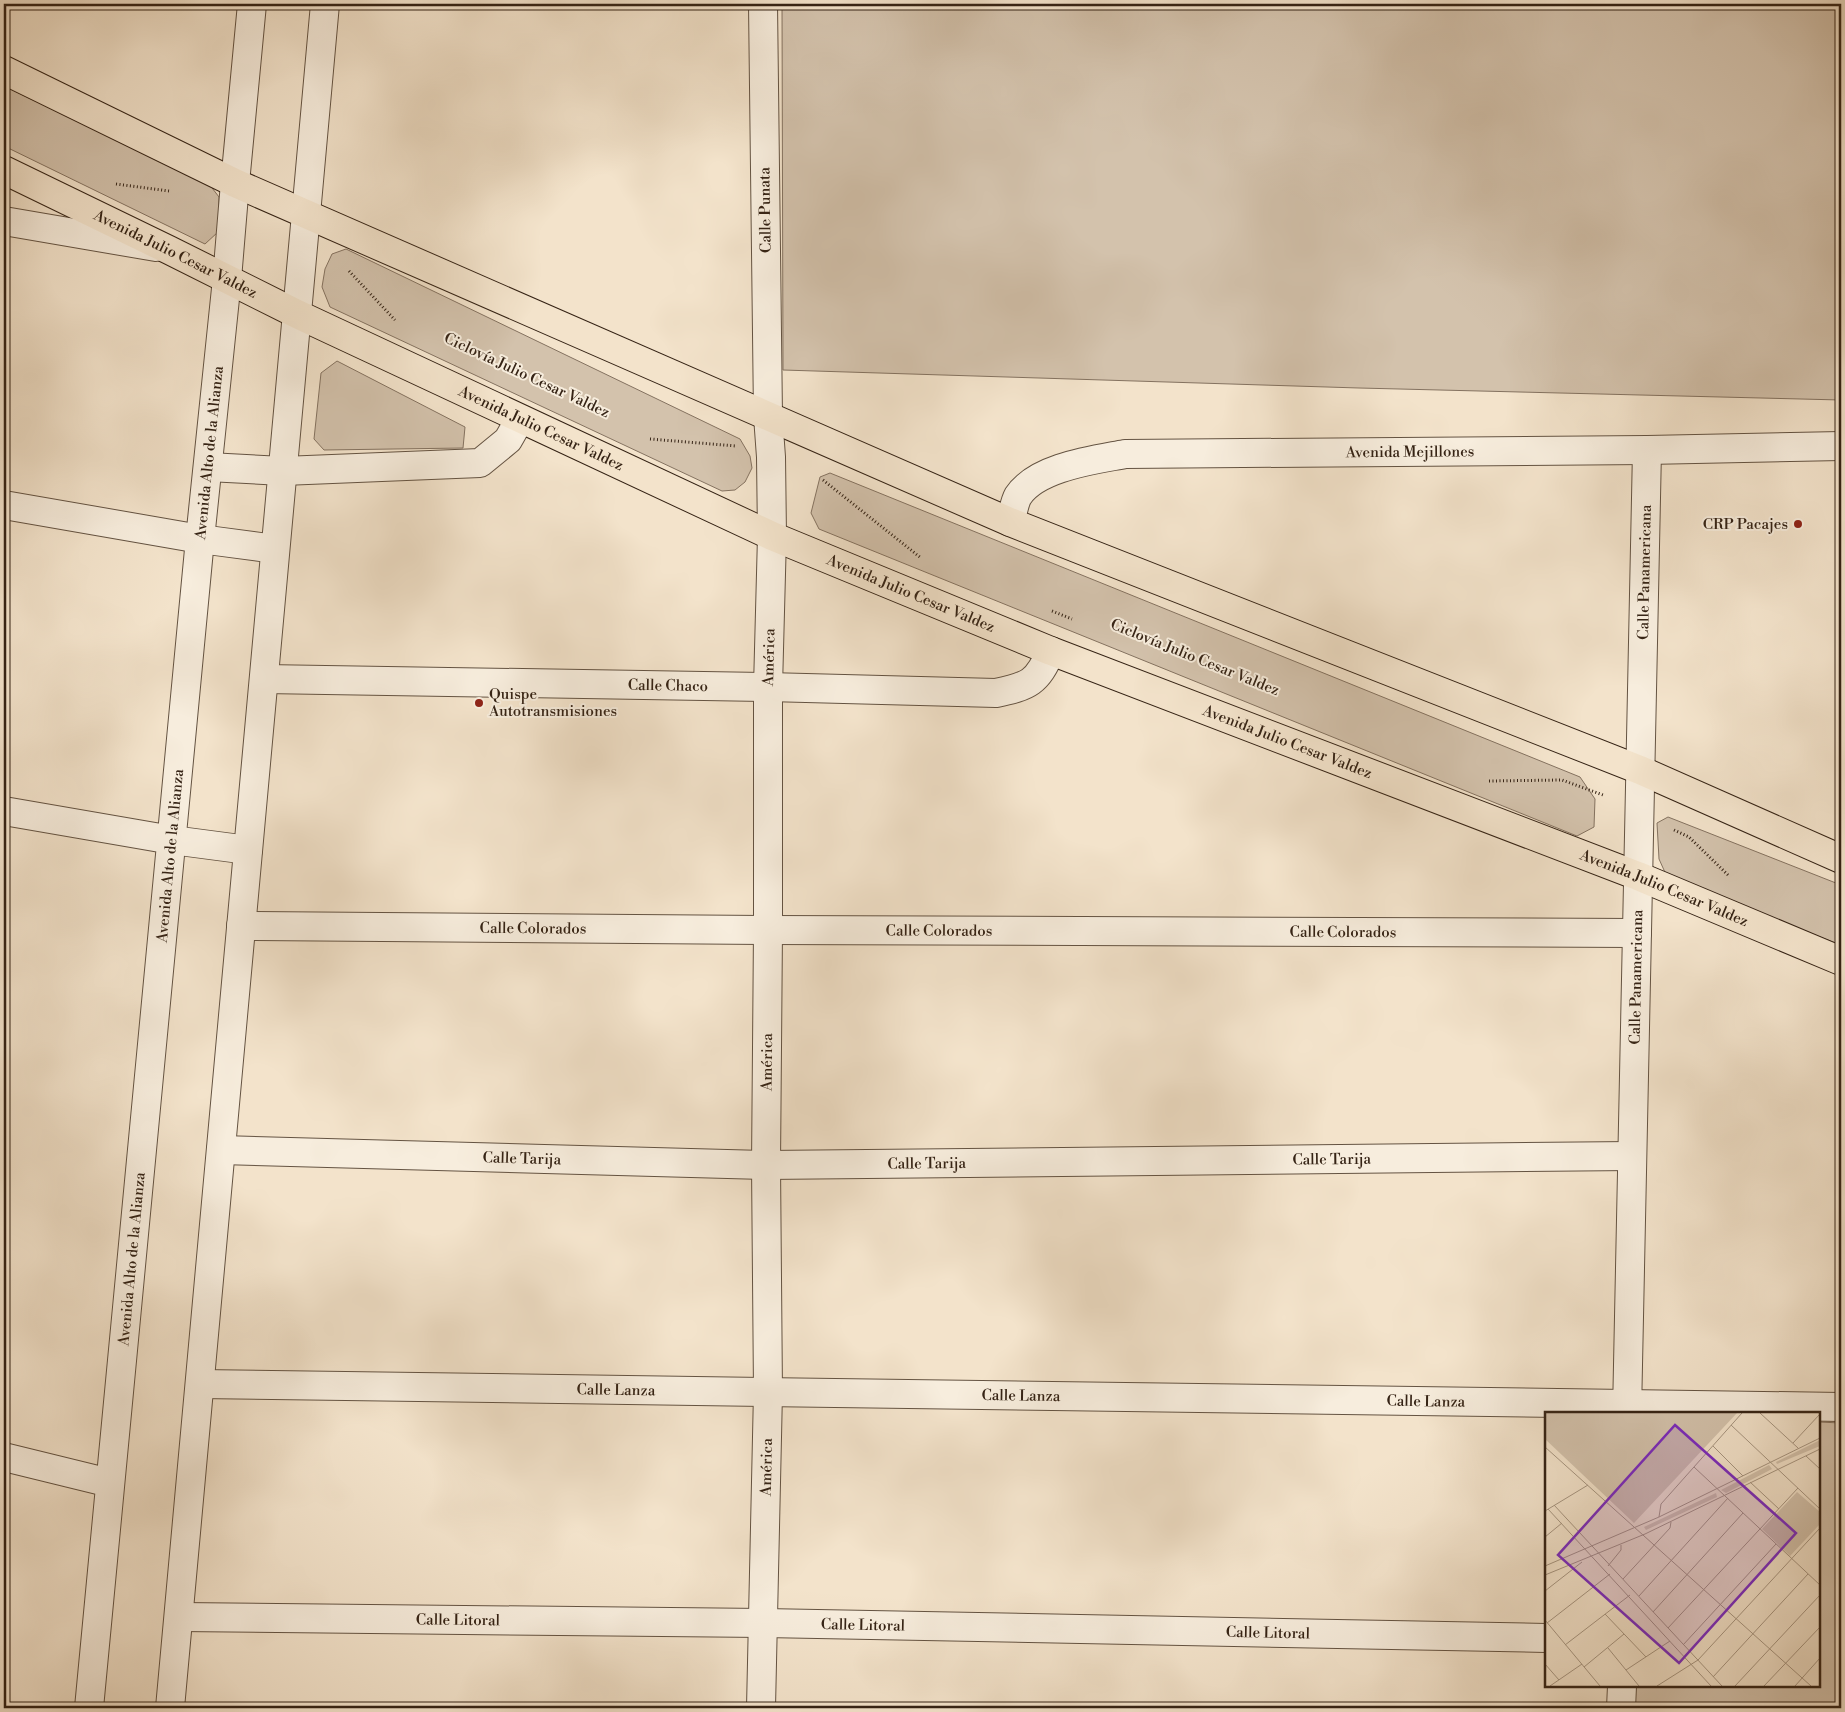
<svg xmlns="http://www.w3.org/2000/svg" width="1845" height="1712" viewBox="0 0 1845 1712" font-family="'Libre Bodoni',serif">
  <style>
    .green { fill: #d3c2ac; stroke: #847260 }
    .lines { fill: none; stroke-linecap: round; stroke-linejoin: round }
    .minor-casing { stroke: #645342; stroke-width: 30 }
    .tertiary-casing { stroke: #645342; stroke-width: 30 }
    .primary-casing { stroke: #352315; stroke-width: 30 }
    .path { stroke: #352315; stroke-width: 3; stroke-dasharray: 1 2.5; stroke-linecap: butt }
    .minor { stroke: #f7eddd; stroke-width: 28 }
    .tertiary { stroke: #f7eddd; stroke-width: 28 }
    .primary { stroke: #f3e3cb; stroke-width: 28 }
    .poi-dot { fill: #8f2418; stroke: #f7eddd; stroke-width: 2 }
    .labels { text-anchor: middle; stroke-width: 4; stroke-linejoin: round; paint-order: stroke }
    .street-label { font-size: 15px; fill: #352315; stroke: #f7eddd }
    .poi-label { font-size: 15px; fill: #352315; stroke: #f7eddd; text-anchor: end }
    .inset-road { fill: none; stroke: #a79682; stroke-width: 1 }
    .view { fill: #7b2cbf; fill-opacity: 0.15; stroke: #7b2cbf; stroke-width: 2.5 }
    .inset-edge { fill: none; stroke: #352315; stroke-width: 2.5 }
  </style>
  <rect width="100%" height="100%" fill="#f3e3cb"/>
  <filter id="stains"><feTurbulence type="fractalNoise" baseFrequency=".004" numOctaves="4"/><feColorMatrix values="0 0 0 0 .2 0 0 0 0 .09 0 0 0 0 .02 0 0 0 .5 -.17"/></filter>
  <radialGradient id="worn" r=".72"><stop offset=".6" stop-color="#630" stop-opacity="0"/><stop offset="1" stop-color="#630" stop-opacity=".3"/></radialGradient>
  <g class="green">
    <path d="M782 4H1841V400L1359 388 783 370Z"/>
    <path d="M4 86 209 184 219 197 218 232 205 244 4 146Z"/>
    <path d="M346 249 740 439 750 456 752 468 745 482 735 490 722 491 330 307 322 287 325 269 332 254Z"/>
    <path d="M337 361 465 427 463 448 324 450 314 439 321 373Z"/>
    <path d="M830 473 1580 777 1595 799 1594 827 1577 836 819 529 811 513 820 477Z"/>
    <path d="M1668 817 1841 885V945L1668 879 1659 859 1657 823Z"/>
    <path d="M1819 1422 1841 1423V1708H1630V1686H1819Z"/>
  </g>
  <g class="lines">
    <defs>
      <g id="minor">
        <path d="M235 183 252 4"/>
        <path d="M306 214 325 4"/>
        <path d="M4 221 156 247"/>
        <path d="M208 467 283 471 480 463 508 440 520 419"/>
        <path d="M4 505 200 539 275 549"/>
        <path id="s1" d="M1010 522C1013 514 1014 503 1018 496 1037 467 1094 460 1125 454L1647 450 1841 446"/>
        <path id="s2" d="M264 679 768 687 996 693C1029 686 1037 683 1051 651"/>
        <path d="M4 811 172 840 248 850"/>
        <path id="s3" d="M241 926 768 930 1637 933"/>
        <path id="s4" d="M221 1150 766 1165 1632 1156"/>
        <path id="s5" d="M200 1384 1841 1407"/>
        <path id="s6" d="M1627 1413 1647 450"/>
        <path d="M4 1457 110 1483"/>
        <path id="s7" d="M179 1617 764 1623 1546 1638"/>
        <path id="s8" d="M761 1708 768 1392 766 1165 768 930V687L772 536 771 457 768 416 763 4"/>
        <path d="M1621 1708 1622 1686"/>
      </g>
      <g id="tertiary">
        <path id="s9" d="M89 1708 200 539 227 279 235 183"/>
        <path d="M170 1708 306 214"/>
      </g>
      <g id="primary">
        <path d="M4 70 235 183 1010 522 1640 770 1841 859"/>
        <path id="s10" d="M4 170 169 250 297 314 772 536 1051 651 1638 876 1841 961"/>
      </g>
    </defs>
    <use href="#minor" class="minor-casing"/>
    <use href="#tertiary" class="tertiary-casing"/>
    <use href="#primary" class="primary-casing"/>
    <g class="path">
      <path d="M116 184 169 191"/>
      <path d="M349 271 395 320"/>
      <path d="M650 439 736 446"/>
      <path d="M823 480 921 558"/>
      <path d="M1052 611 1072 619"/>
      <path d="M1489 781 1562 780 1603 795"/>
      <path d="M1674 830 1689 837 1728 875"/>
    </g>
    <use href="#minor" class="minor"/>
    <use href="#tertiary" class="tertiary"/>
    <use href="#primary" class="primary"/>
  </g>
  <g class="poi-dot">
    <circle cx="1798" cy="524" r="5"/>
    <circle cx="479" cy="703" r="5"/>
  </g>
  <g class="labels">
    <g class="street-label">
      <text transform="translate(765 210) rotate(-91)" y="5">Calle Punata</text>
      <text dy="5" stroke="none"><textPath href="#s10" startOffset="191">Avenida Julio Cesar Valdez</textPath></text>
      <text transform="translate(527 375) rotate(25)" y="5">Ciclovía Julio Cesar Valdez</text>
      <text dy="5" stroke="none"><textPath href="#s10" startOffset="596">Avenida Julio Cesar Valdez</textPath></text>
      <text dy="5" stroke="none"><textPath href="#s1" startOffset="430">Avenida Mejillones</textPath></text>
      <text dy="5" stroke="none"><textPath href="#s9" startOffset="1261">Avenida Alto de la Alianza</textPath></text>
      <text dy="5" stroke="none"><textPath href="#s6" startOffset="841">Calle Panamericana</textPath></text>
      <text dy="5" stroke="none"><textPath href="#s10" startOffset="1001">Avenida Julio Cesar Valdez</textPath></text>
      <text dy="5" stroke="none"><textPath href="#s8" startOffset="1051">América</textPath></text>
      <text transform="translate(1195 657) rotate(22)" y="5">Ciclovía Julio Cesar Valdez</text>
      <text dy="5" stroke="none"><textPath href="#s2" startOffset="404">Calle Chaco</textPath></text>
      <text dy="5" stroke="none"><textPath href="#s10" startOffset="1406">Avenida Julio Cesar Valdez</textPath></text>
      <text dy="5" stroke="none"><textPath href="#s9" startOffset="856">Avenida Alto de la Alianza</textPath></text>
      <text dy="5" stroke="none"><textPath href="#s10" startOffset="1810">Avenida Julio Cesar Valdez</textPath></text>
      <text dy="5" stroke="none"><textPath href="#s3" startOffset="292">Calle Colorados</textPath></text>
      <text dy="5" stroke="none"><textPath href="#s3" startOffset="698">Calle Colorados</textPath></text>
      <text dy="5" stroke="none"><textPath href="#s3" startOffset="1102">Calle Colorados</textPath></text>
      <text dy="5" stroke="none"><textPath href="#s6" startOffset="436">Calle Panamericana</textPath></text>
      <text dy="5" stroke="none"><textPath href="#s8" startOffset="646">América</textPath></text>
      <text dy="5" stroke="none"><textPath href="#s4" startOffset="301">Calle Tarija</textPath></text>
      <text dy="5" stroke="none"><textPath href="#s4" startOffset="1111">Calle Tarija</textPath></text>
      <text dy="5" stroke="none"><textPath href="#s4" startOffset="706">Calle Tarija</textPath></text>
      <text dy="5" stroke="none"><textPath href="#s9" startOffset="451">Avenida Alto de la Alianza</textPath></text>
      <text dy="5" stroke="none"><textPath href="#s5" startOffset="416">Calle Lanza</textPath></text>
      <text dy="5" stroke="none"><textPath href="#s5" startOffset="821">Calle Lanza</textPath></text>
      <text dy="5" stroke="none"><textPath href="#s5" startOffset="1226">Calle Lanza</textPath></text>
      <text dy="5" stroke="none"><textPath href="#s8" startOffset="241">América</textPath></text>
      <text dy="5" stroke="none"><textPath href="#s7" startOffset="279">Calle Litoral</textPath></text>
      <text dy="5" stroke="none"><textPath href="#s7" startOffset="684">Calle Litoral</textPath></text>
      <text dy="5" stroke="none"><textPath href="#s7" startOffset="1089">Calle Litoral</textPath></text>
    </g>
    <g class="poi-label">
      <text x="1788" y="529">CRP Pacajes</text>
      <text x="489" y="699" text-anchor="start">Quispe<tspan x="489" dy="17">Autotransmisiones</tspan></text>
    </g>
  </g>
  <g transform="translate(1545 1412)">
    <rect width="275" height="275" fill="#f3e3cb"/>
    <path d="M0 1H192L89 111 0 27ZM275 28V34L232 52 231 50ZM224 53 227 57 181 81 176 78ZM252 80 275 100V112L245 144 217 117ZM171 81 172 85 101 118 99 115Z" fill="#d3c2ac"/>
    <path class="inset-road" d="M215 1 253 36M186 13 275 97M248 31 275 2M168 34 198 64M0 35 266 274M261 44 275 57M149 55 275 173M205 70 234 97M9 93 177 274M3 97 166 274M0 99 43 73M114 105 116 92 197 1M0 125 17 111M0 154 114 105 275 26M63 154 76 138V133M0 163 100 122 275 37M78 167 125 116 126 110M0 179 37 150M94 184 183 86M108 200 198 101M60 202 101 245M0 208 55 274M2 211 65 162M123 216 253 76M20 233 85 183M138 233 231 132M63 236 94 274M0 252 14 268M39 255 79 222M81 258 125 229M168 265 263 162M5 274 37 252M112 274 153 248 275 116M190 274 275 183M219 274 275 215M250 274 275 246"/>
    <path class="view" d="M130 13 251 121 134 251 13 143Z"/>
    <rect width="275" height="275" class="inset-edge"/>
  </g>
  <rect width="1845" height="1712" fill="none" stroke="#f3e3cb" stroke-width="20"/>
  <rect x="5" y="5" width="1835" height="1702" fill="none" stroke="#352315" stroke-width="2.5"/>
  <rect x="10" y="10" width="1825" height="1692" fill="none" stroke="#352315"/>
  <rect width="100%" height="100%" filter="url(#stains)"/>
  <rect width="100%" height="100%" fill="url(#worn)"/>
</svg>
